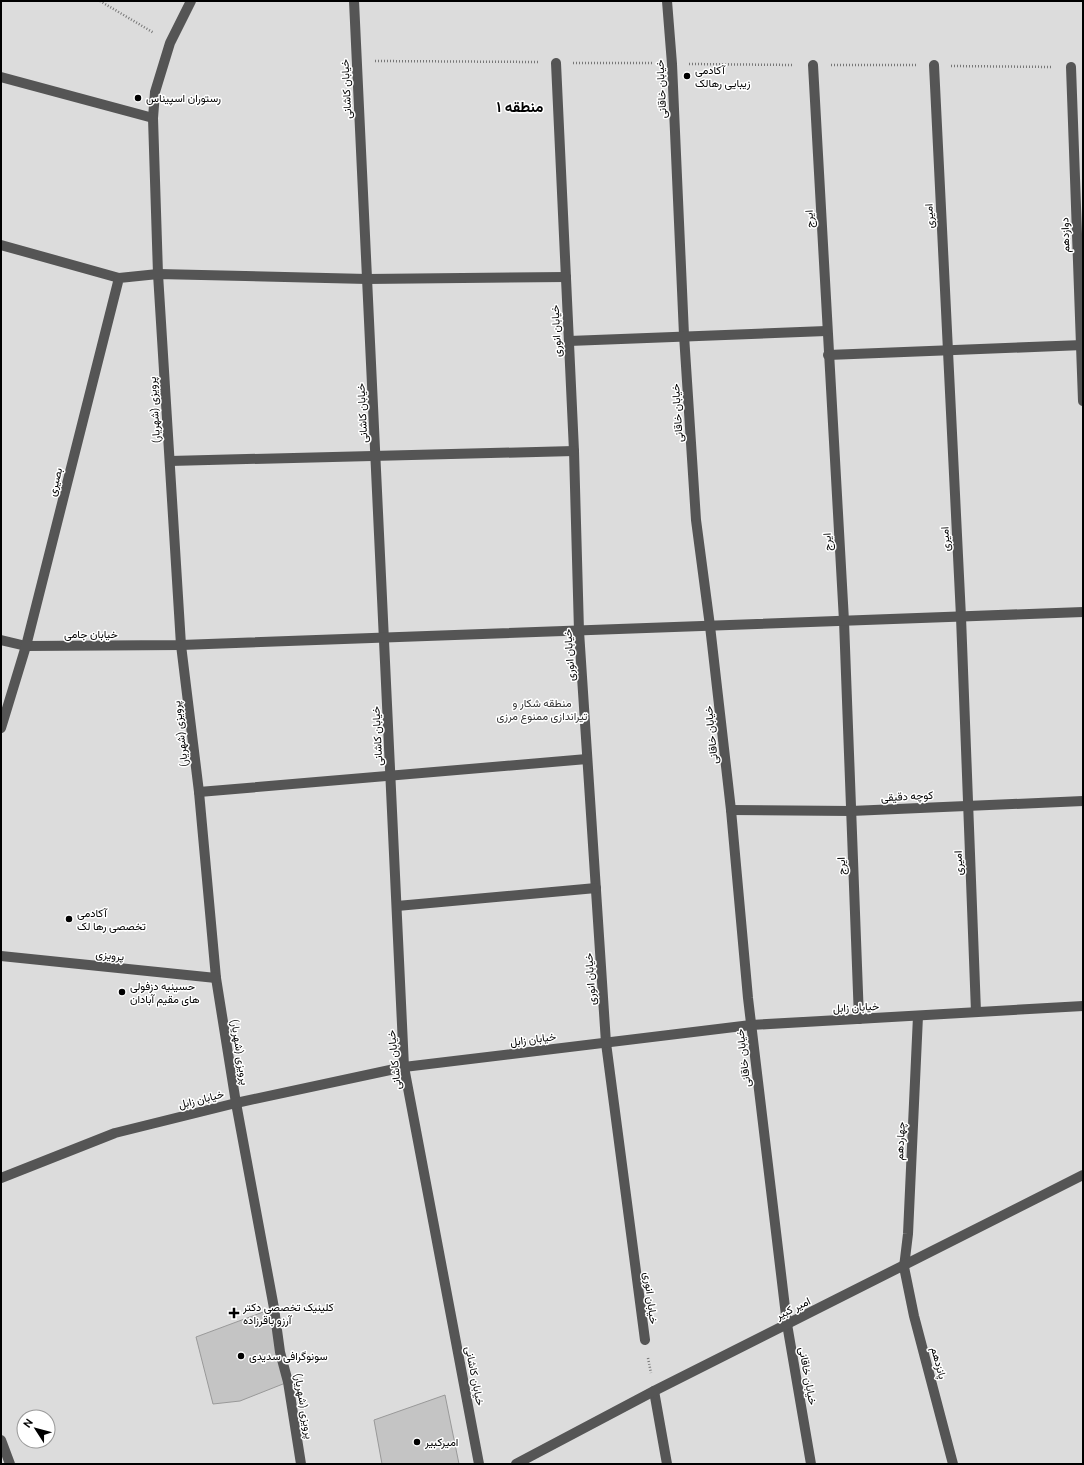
<svg xmlns="http://www.w3.org/2000/svg" width="1084" height="1465" viewBox="0 0 1084 1465" font-family="Ubuntu,Vazirmatn,sans-serif">
  <style>
    .green { fill: #dcdcdc; fill-rule: evenodd }
    .building { fill: #c4c4c4; stroke: #999 }
    .lines { fill: none; stroke-linecap: round; stroke-linejoin: round }
    .path { stroke: #777; stroke-width: 2.5; stroke-dasharray: 1 2; stroke-linecap: butt }
    .minor { stroke: #555; stroke-width: 10 }
    .poi-dot { fill: #000; stroke: #fff; stroke-width: 1.5 }
    .labels { text-anchor: middle; stroke-width: 3; stroke-linejoin: round; paint-order: stroke }
    .poi-label { font-size: 11px; fill: #000; stroke: #fff; text-anchor: start }
    .street-label { font-size: 11px; fill: #000; stroke: #fff }
    .park-label { font-size: 11px; fill: #333; stroke: #fff }
    .district-label { font-size: 15px; font-weight: bold; fill: #000; stroke: #fff }
  </style>
  <rect width="100%" height="100%" fill="#fff"/>
  <path class="green" d="M1 1H1083V1464H1ZM24 1417H48V1441H24Z"/>
  <g class="building">
    <path d="M274 1308 288 1382 240 1401 213 1404 196 1337Z"/>
    <path d="M445 1395 459 1464H382L374 1420Z"/>
  </g>
  <g class="lines">
    <g class="path">
      <path d="M100 1 154 33"/>
      <path d="M375 61 538 62"/>
      <path d="M573 63H654"/>
      <path d="M689 64 794 65"/>
      <path d="M831 65H916"/>
      <path d="M951 66 1052 67"/>
      <path d="M648 1358 651 1373"/>
    </g>
    <g class="minor">
      <path d="M191 1 170 43 155 92 153 118 158 274 181 645 199 792 216 978 236 1103 274 1308 280 1352 288 1382 301 1464"/>
      <path d="M354 1 404 1067 479 1464"/>
      <path d="M667 1 672 64 684 335 696 520 710 626 731 810 748 998 787 1324 811 1464"/>
      <path d="M556 63 574 451 579 631 606 1043 645 1340"/>
      <path d="M813 65 844 621 859 1019"/>
      <path d="M934 65 961 617 976 1012"/>
      <path d="M1071 67 1083 401"/>
      <path d="M1 77 153 118"/>
      <path d="M1 245 119 278"/>
      <path d="M569 341 826 331"/>
      <path d="M828 355 1083 345"/>
      <path d="M170 461 574 451"/>
      <path d="M1 640 26 646 181 645 1083 612"/>
      <path d="M1 728 26 646 119 278 158 274 367 279 566 277"/>
      <path d="M199 792 587 759"/>
      <path d="M731 810 851 811 1083 801"/>
      <path d="M397 906 596 888"/>
      <path d="M1 956 216 978"/>
      <path d="M918 1016 908 1234 904 1267 914 1316 953 1464"/>
      <path d="M1 1178 115 1133 236 1103 404 1067 751 1025 1083 1006"/>
      <path d="M654 1391 667 1464"/>
      <path d="M1 1440 10 1464"/>
      <path d="M516 1464 654 1391 1083 1175"/>
    </g>
  </g>
  <g class="poi-dot">
    <circle cx="687" cy="76" r="4"/>
    <circle cx="138" cy="98" r="4"/>
    <circle cx="69" cy="919" r="4"/>
    <circle cx="122" cy="992" r="4"/>
    <path d="M232 1307h4v4h4v4h-4v4h-4v-4h-4v-4h4z"/>
    <circle cx="241" cy="1356" r="4"/>
    <circle cx="417" cy="1442" r="4"/>
  </g>
  <g class="labels">
    <g class="poi-label">
      <text x="695" y="74">آکادمی<tspan x="695" dy="13">زیبایی رهالک</tspan></text>
      <text x="146" y="102">رستوران اسپیناس</text>
      <text x="77" y="917">آکادمی<tspan x="77" dy="13">تخصصی رها لک</tspan></text>
      <text x="130" y="990">حسینیه دزفولی<tspan x="130" dy="13">های مقیم آبادان</tspan></text>
      <text x="243" y="1311">کلینیک تخصصی دکتر<tspan x="243" dy="13">آرزو باقرزاده</tspan></text>
      <text x="249" y="1360">سونوگرافی سدیدی</text>
      <text x="425" y="1446">امیرکبیر</text>
    </g>
    <g class="street-label">
      <text transform="translate(346 89) rotate(-93)" y="4">خیابان کاشانی</text>
      <text transform="translate(661 89) rotate(-93)" y="4">خیابان خاقانی</text>
      <text transform="translate(929 216) rotate(-93)" y="4">امیری</text>
      <text transform="translate(809 219) rotate(-93)" y="4">ایرج</text>
      <text transform="translate(1065 235) rotate(-92)" y="4">دوازدهم</text>
      <text transform="translate(556 331) rotate(-93)" y="4">خیابان انوری</text>
      <text transform="translate(154 410) rotate(-94)" y="4">پرویزی (شهریار)</text>
      <text transform="translate(362 413) rotate(-93)" y="4">خیابان کاشانی</text>
      <text transform="translate(677 413) rotate(-94)" y="4">خیابان خاقانی</text>
      <text transform="translate(55 482) rotate(-76)" y="4">بصیری</text>
      <text transform="translate(945 539) rotate(-93)" y="4">امیری</text>
      <text transform="translate(827 542) rotate(-93)" y="4">ایرج</text>
      <text x="91" y="638">خیابان جامی</text>
      <text transform="translate(569 655) rotate(-94)" y="4">خیابان انوری</text>
      <text transform="translate(180 734) rotate(-97)" y="4">پرویزی (شهریار)</text>
      <text transform="translate(711 735) rotate(-96)" y="4">خیابان خاقانی</text>
      <text transform="translate(377 736) rotate(-93)" y="4">خیابان کاشانی</text>
      <text transform="translate(907 796) rotate(-3)" y="4">کوچه دقیقی</text>
      <text transform="translate(958 863) rotate(-92)" y="4">امیری</text>
      <text transform="translate(841 866) rotate(-92)" y="4">ایرج</text>
      <text transform="translate(110 955) rotate(6)" y="4">پرویزی</text>
      <text transform="translate(590 979) rotate(-94)" y="4">خیابان انوری</text>
      <text transform="translate(856 1007) rotate(-3)" y="4">خیابان زابل</text>
      <text transform="translate(533 1039) rotate(-7)" y="4">خیابان زابل</text>
      <text transform="translate(240 1052) rotate(81)" y="4">پرویزی (شهریار)</text>
      <text transform="translate(743 1058) rotate(-97)" y="4">خیابان خاقانی</text>
      <text transform="translate(394 1060) rotate(-96)" y="4">خیابان کاشانی</text>
      <text transform="translate(201 1099) rotate(-14)" y="4">خیابان زابل</text>
      <text transform="translate(900 1141) rotate(-87)" y="4">چهاردهم</text>
      <text transform="translate(651 1298) rotate(83)" y="4">خیابان انوری</text>
      <text transform="translate(793 1308) rotate(-26)" y="4">امیر کبیر</text>
      <text transform="translate(939 1363) rotate(75)" y="4">پانزدهم</text>
      <text transform="translate(475 1376) rotate(79)" y="4">خیابان کاشانی</text>
      <text transform="translate(808 1376) rotate(80)" y="4">خیابان خاقانی</text>
      <text transform="translate(304 1406) rotate(80)" y="4">پرویزی (شهریار)</text>
    </g>
    <g class="park-label">
      <text x="542" y="707">منطقه شکار و<tspan x="542" dy="13">تیراندازی ممنوع مرزی</tspan></text>
    </g>
    <g class="district-label">
      <text x="520" y="112">منطقه ۱</text>
    </g>
  </g>
  <rect width="1084" height="1465" fill="none" stroke="#000000" stroke-width="4"/>
  <g transform="translate(36 1429) rotate(306)"><circle r="19" fill="#ffffff" stroke="#999999"/>
  <path d="M0-3L7 15L0 10L-7 15Z" fill="#000000"/>
  <text y="-6" font-size="11" font-weight="bold" text-anchor="middle" fill="#000000">N</text>
  </g>
</svg>
